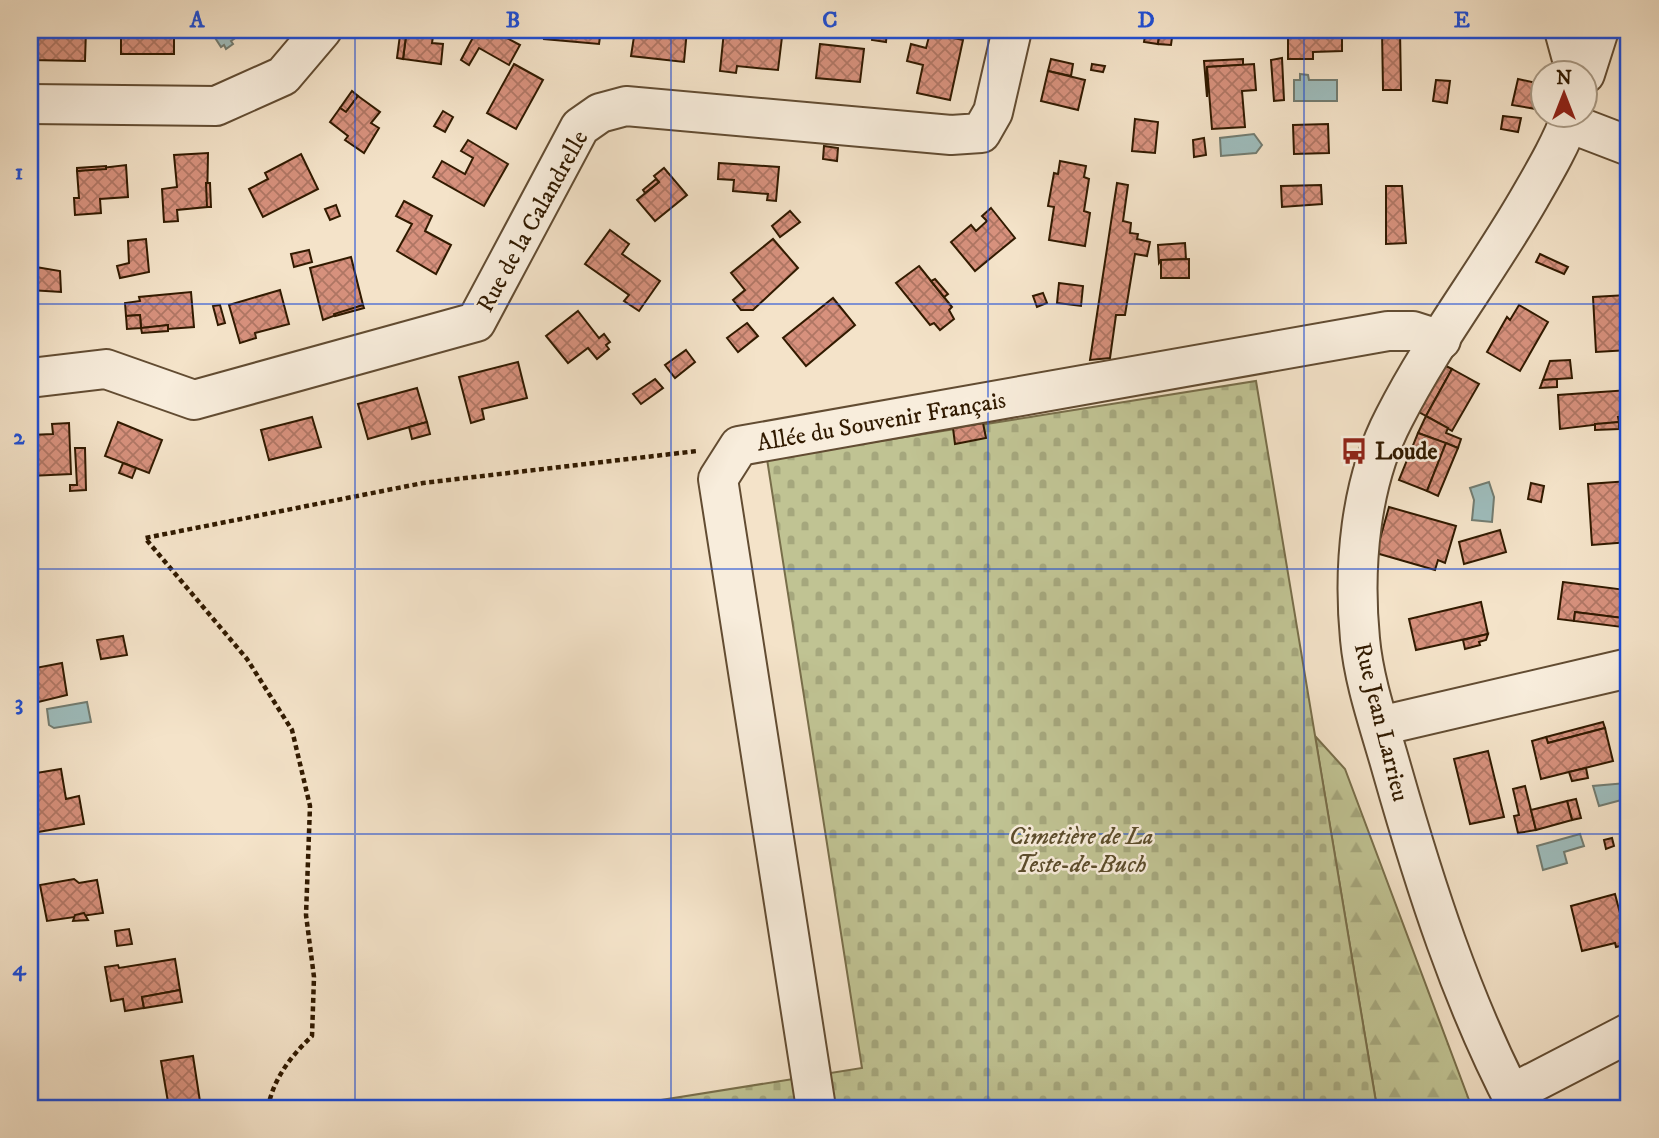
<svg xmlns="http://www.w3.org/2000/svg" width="1659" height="1138" viewBox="0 0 1659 1138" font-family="'IM FELL DW Pica',serif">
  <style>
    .forest { fill: url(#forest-firs); stroke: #786e4a; stroke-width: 2 }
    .cemetery { fill: url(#cemetery-stones); stroke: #786e4a; stroke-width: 2 }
    .water { fill: #9ebdbd; stroke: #727c71; stroke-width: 2 }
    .building { fill: url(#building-cross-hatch); stroke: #311a00; stroke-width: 2 }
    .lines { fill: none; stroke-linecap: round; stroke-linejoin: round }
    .minor-casing { stroke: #624c32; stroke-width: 42 }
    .path { stroke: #311a00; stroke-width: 4.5; stroke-dasharray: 5 3.5; stroke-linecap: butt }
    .minor { stroke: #f8eddc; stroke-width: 38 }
    .grid { fill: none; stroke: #1d4ed8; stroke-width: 2; stroke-opacity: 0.55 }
    .labels { text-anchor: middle; stroke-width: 5; stroke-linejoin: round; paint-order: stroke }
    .street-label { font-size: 24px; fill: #311a00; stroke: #f8eddc }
    .poi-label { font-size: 24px; font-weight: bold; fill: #311a00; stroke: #f8eddc; text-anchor: start }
    .park-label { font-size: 24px; font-style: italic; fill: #5c4d2c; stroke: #f8eddc }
    .neatline { fill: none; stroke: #1d4ed8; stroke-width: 2.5 }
    .grid-label { font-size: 23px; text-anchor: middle; font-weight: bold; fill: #1d4ed8 }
  </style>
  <defs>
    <pattern id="forest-firs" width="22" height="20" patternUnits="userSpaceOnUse" patternTransform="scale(1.75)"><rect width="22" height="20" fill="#c0c393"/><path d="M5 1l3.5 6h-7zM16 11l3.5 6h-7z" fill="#a5a77d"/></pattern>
    <pattern id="cemetery-stones" width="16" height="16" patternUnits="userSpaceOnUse" patternTransform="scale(1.75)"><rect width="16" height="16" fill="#c0c393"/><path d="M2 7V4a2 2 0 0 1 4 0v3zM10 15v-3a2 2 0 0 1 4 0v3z" fill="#a5a77d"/></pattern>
    <pattern id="building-cross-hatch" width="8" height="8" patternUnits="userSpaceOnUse" patternTransform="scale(1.75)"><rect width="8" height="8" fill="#d7917d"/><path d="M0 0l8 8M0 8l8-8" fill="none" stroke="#af7664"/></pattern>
  </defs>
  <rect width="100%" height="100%" fill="#f4e3c9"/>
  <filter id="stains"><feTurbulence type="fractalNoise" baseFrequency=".00286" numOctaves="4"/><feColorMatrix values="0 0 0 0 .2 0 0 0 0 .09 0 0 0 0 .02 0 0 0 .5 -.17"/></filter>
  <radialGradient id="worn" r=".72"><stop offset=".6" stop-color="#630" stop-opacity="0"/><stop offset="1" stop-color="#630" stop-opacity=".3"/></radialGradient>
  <path class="forest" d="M1315 736 1345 769 1472 1108H1377Z"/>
  <path class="cemetery" d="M1256 381 1377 1108H611L862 1068 767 459Z"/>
  <g class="water">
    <path d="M210 30H228L234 39 231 41 233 44 226 49 224 45 221 47Z"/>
    <path d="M1300 74 1308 75 1309 80H1337V101H1294V80H1300Z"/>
    <path d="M1254 134 1262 145 1256 153 1221 156 1220 138Z"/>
    <path d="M1489 482 1494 497 1492 522 1472 520 1474 500 1470 488Z"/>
    <path d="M87 702 91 722 54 728 49 725 47 709Z"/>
    <path d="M1626 783 1629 798 1599 806 1593 786Z"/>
    <path d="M1580 834 1584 846 1564 852 1567 863 1543 870 1537 846Z"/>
  </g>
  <g class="building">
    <path d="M30 30H86L85 61 30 60Z"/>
    <rect x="121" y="30" width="53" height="24"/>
    <path d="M403 30H434L432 43 443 44 441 64 403 59 406 36 403 35Z"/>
    <path d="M477 30H492L520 45 509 65 479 48 469 65 461 60Z"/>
    <path d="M545 30H601L599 44 544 39Z"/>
    <path d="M635 30H687L684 62 631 56Z"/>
    <path d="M873 30H887L886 42 872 40Z"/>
    <path d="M1146 30H1160L1158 44 1144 42Z"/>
    <path d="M1160 30H1173L1171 45 1158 44Z"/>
    <path d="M1288 30H1342V51L1313 52V59H1288Z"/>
    <path d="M1382 30H1400L1401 90H1383Z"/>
    <path d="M724 31 782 37 778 70 737 66 736 73 720 71Z"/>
    <path d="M930 33 963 40 950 100 917 93 923 65 907 61 911 44 926 48Z"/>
    <path d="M400 35 406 36 403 59 397 58Z"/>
    <path d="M820 44 864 49 860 82 816 78Z"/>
    <path d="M1282 58 1284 100 1274 101 1271 60Z"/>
    <path d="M1051 59 1073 64 1071 76 1048 71Z"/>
    <path d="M1243 59V65L1207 67V97L1204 61Z"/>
    <path d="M514 64 543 80 516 129 487 113Z"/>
    <path d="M1092 64 1105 66 1103 72 1091 70Z"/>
    <path d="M1254 64 1256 90 1242 91 1245 127 1212 129 1207 67Z"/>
    <path d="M1048 71 1085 80 1078 110 1041 101Z"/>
    <path d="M1518 79 1541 84 1536 109 1512 105Z"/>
    <path d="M1436 80 1450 81 1447 103 1433 101Z"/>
    <path d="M352 91 358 96 346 112 340 108Z"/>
    <path d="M358 96 380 112 371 123 379 128 364 153 345 140 348 136 330 122 340 108 346 112Z"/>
    <path d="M443 111 453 117 445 132 434 126Z"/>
    <path d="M1503 116 1521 118 1518 132 1501 129Z"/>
    <path d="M1135 119 1158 122 1155 153 1132 151Z"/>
    <path d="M1328 124 1329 153 1294 154 1293 125Z"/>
    <path d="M1204 138 1206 155 1194 157 1193 140Z"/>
    <path d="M468 140 508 164 484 206 433 177 442 161 465 174 473 158 461 151Z"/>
    <path d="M824 146 838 148 837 161 823 159Z"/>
    <path d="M208 153 207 207 177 210 178 221 164 222 162 189 177 187 174 155Z"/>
    <path d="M301 154 318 189 263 217 249 189 268 179 265 173Z"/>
    <path d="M30 155H34L36 185 30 186Z"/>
    <path d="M1060 161 1086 166 1084 177 1089 179 1084 211 1090 213 1085 246 1049 240 1054 207 1048 206 1054 173 1058 174Z"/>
    <path d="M719 163 779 167 776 201 767 200 768 194 733 191 734 180 718 179Z"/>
    <path d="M126 165 128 197 100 199 101 213 75 215 74 198H79L77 171Z"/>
    <path d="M106 166V169L77 171V168Z"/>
    <path d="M664 168 687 195 655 221 637 200 659 182 654 176Z"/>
    <path d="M656 179 659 182 645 193 643 190Z"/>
    <path d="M206 183H210L211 207H207Z"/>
    <path d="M1117 183 1128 185 1123 221 1131 223 1130 233 1138 234 1137 239 1150 242 1147 256 1135 254 1125 315H1116L1110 358 1090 360Z"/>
    <path d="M1321 185 1322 204 1282 207 1281 186Z"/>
    <path d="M1386 186H1402L1406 243 1386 244Z"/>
    <path d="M404 201 432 216 425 231 451 245 436 274 397 251 412 224 396 216Z"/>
    <path d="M336 205 340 216 330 220 325 209Z"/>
    <path d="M991 208 1015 238 975 271 951 242 971 225 976 231 987 221 982 216Z"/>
    <path d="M790 211 800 222 780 237 772 226Z"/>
    <path d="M610 230 629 244 622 254 660 281 639 311 624 301 629 295 585 264Z"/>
    <path d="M146 239 149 272 120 278 117 266 129 263 128 241Z"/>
    <path d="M773 239 798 268 753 310H741L733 300 745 290 731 273Z"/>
    <path d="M1185 243 1186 259 1161 260 1159 263 1158 245Z"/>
    <path d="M309 250 312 262 294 267 291 254Z"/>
    <path d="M1540 254 1568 267 1564 274 1536 262Z"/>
    <path d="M351 257 363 305 323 320 310 268Z"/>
    <path d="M1189 259V278H1161V260Z"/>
    <path d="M30 266 60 271 61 292 30 290Z"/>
    <path d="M919 266 952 307 949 310 954 319 940 330 934 323 930 325 896 283Z"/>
    <path d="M935 279 948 294 944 297 931 281Z"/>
    <path d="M1059 283 1083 286 1081 306 1057 303Z"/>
    <path d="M280 290 289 324 255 333 256 338 240 343 229 305Z"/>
    <path d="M191 292 194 327 168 329V325L141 328 140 315 126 316 125 303 140 301 139 297Z"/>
    <path d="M1043 293 1047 303 1037 307 1033 296Z"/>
    <path d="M1627 295 1629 350 1596 352 1593 297Z"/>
    <path d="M833 298 855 325 806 366 783 338Z"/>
    <path d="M220 305 225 323 218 325 213 306Z"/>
    <path d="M363 305 364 308 335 316 334 314Z"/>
    <path d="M1519 305 1548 322 1520 371 1487 352 1507 317 1510 320Z"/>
    <path d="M578 311 599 338 604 334 610 342 606 345 609 349 597 359 588 348 568 363 546 336Z"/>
    <path d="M140 315 141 328 127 329 126 316Z"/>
    <path d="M747 323 758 336 738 352 727 338Z"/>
    <path d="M168 325V331L142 333 141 328Z"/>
    <path d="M686 350 695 362 675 378 665 365Z"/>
    <path d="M1570 360 1572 378 1543 380 1550 361Z"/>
    <path d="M518 362 527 398 482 409 484 419 471 423 459 377Z"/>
    <path d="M1444 365 1452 369 1426 416 1417 411Z"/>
    <path d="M1452 369 1479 384 1452 431 1426 416Z"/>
    <path d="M655 379 663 388 641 404 633 394Z"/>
    <path d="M1557 379V387L1540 388 1543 380Z"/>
    <path d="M417 388 427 422 368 439 358 404Z"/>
    <path d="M1629 390V416L1618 417 1619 422 1560 429 1558 395Z"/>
    <path d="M1426 416 1448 428 1446 433 1461 439 1458 448 1418 433Z"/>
    <path d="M312 417 321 447 269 460 261 430Z"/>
    <path d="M118 422 162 440 149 473 105 456Z"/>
    <path d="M427 422 430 434 412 439 409 427Z"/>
    <path d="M1619 422V429L1595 430V424Z"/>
    <path d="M69 423 71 474 30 476V435L53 434 52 424Z"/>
    <path d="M983 423 986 438 955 444 953 428Z"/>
    <path d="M1418 433 1446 443 1427 491 1399 480Z"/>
    <path d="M1446 443 1458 448 1438 496 1427 491Z"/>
    <path d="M75 448H85L86 490 70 491V485H77Z"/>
    <path d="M123 463 136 468 132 478 119 473Z"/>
    <path d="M1629 481V494H1626L1629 542 1592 545 1588 484Z"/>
    <path d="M1531 483 1544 486 1541 502 1528 499Z"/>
    <path d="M1626 494H1629V529Z"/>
    <path d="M1389 507 1456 526 1445 563 1438 560 1435 570 1376 553Z"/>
    <path d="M1500 530 1506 552 1464 564 1459 542Z"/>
    <path d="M1563 582 1626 590 1623 618 1575 612 1574 621 1558 619Z"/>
    <path d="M1626 590 1629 591V619L1623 618Z"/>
    <path d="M1481 602 1488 634 1416 650 1409 619Z"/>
    <path d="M1575 612 1623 618 1622 627 1574 621Z"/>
    <path d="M1488 634 1486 640 1479 642 1480 645 1465 649 1463 640Z"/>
    <path d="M123 636 127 655 101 659 97 640Z"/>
    <path d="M62 663 67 695 30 704V669Z"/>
    <path d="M1603 722 1605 728 1548 743 1546 737Z"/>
    <path d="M1605 728 1613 761 1541 779 1532 741 1546 737 1548 743Z"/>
    <path d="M1488 751 1504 817 1470 824 1454 759Z"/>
    <path d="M1586 768 1588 778 1572 781 1569 772Z"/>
    <path d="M61 769 66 799 79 796 84 824 38 832 30 774Z"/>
    <path d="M1525 786 1536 830 1518 833 1514 816 1519 815 1513 789Z"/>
    <path d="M1576 799 1581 818 1572 820 1567 801Z"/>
    <path d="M1567 801 1572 820 1536 830 1531 810Z"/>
    <path d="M1612 838 1614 846 1606 849 1604 840Z"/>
    <path d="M74 879 79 883 97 880 103 913 47 921 40 885Z"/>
    <path d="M1615 894 1628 944 1616 947 1615 943 1582 951 1571 906Z"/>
    <path d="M84 913 88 920 73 921 75 915Z"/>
    <path d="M129 929 132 944 117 946 115 931Z"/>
    <path d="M175 959 180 990 142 997 144 1008 125 1011 123 999 111 1001 105 967 118 965 119 968Z"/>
    <path d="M180 990 182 1002 144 1008 142 997Z"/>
    <path d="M193 1056 201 1108H169L161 1061Z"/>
  </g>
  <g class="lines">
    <defs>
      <g id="minor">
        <path d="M1564 30 1576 74"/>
        <path d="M1585 74 1599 30"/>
        <path d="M30 104 216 106 283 76 322 30"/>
        <path d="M1569 123 1629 146"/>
        <path d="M30 378 106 369 194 400 476 322 580 127 600 113 626 106 951 135 981 133 993 112 1012 30"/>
        <path d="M1380 726 1629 668"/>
        <path d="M1511 1094 1629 1033"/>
        <path d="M816 1108 718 479 739 446 1388 331H1413L1441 340"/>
        <path d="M1518 1108C1462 1002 1425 886 1392 770 1380 727 1364 683 1360 639 1353 567 1360 483 1394 418 1433 341 1487 272 1530 197 1545 171 1561 144 1571 116"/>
      </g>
    </defs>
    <use href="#minor" class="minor-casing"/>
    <path class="path" d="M268 1108C273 1079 291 1056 312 1036L314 977 306 915 310 806 292 730 247 659 145 538 423 483 697 451"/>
    <use href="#minor" class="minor"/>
  </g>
  <path class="grid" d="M355 30V1108M671 30V1108M988 30V1108M1304 30V1108M30 304H1629M30 569H1629M30 834H1629"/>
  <defs>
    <symbol id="bus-bare" viewBox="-9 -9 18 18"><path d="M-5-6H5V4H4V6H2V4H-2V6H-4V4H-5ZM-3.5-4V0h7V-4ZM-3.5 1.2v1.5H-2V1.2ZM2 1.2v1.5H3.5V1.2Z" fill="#8f2418" stroke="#f8eddc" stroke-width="2.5" paint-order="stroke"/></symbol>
  </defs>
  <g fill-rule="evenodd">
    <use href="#bus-bare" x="1335" y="432" width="38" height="38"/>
  </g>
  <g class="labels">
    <g class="street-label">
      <text transform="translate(532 221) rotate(-61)" y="8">Rue de la Calandrelle</text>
      <text transform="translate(881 421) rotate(-10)" y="8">Allée du Souvenir Français</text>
      <text transform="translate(1382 722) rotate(76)" y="8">Rue Jean Larrieu</text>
    </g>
    <g class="poi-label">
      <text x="1375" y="459">Loude</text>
    </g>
    <g class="park-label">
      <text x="1081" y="844">Cimetière de La<tspan x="1081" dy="28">Teste-de-Buch</tspan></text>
    </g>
  </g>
  <rect width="1659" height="1138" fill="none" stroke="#f4e3c9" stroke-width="77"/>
  <g transform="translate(1564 94)"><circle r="33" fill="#f8eddc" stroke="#a89984" stroke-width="2"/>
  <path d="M0-5L12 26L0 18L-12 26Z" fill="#8f2418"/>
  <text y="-10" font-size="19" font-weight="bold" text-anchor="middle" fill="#311a00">N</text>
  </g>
  <rect x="38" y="38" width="1582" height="1062" class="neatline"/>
  <g class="grid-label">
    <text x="197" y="27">A</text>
    <text x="513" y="27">B</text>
    <text x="830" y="27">C</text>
    <text x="1146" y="27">D</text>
    <text x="1462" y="27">E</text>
    <text x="19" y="179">1</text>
    <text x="19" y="444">2</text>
    <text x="19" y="710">3</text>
    <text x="19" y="975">4</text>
  </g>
  <rect width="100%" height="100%" filter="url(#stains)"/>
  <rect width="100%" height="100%" fill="url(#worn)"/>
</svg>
